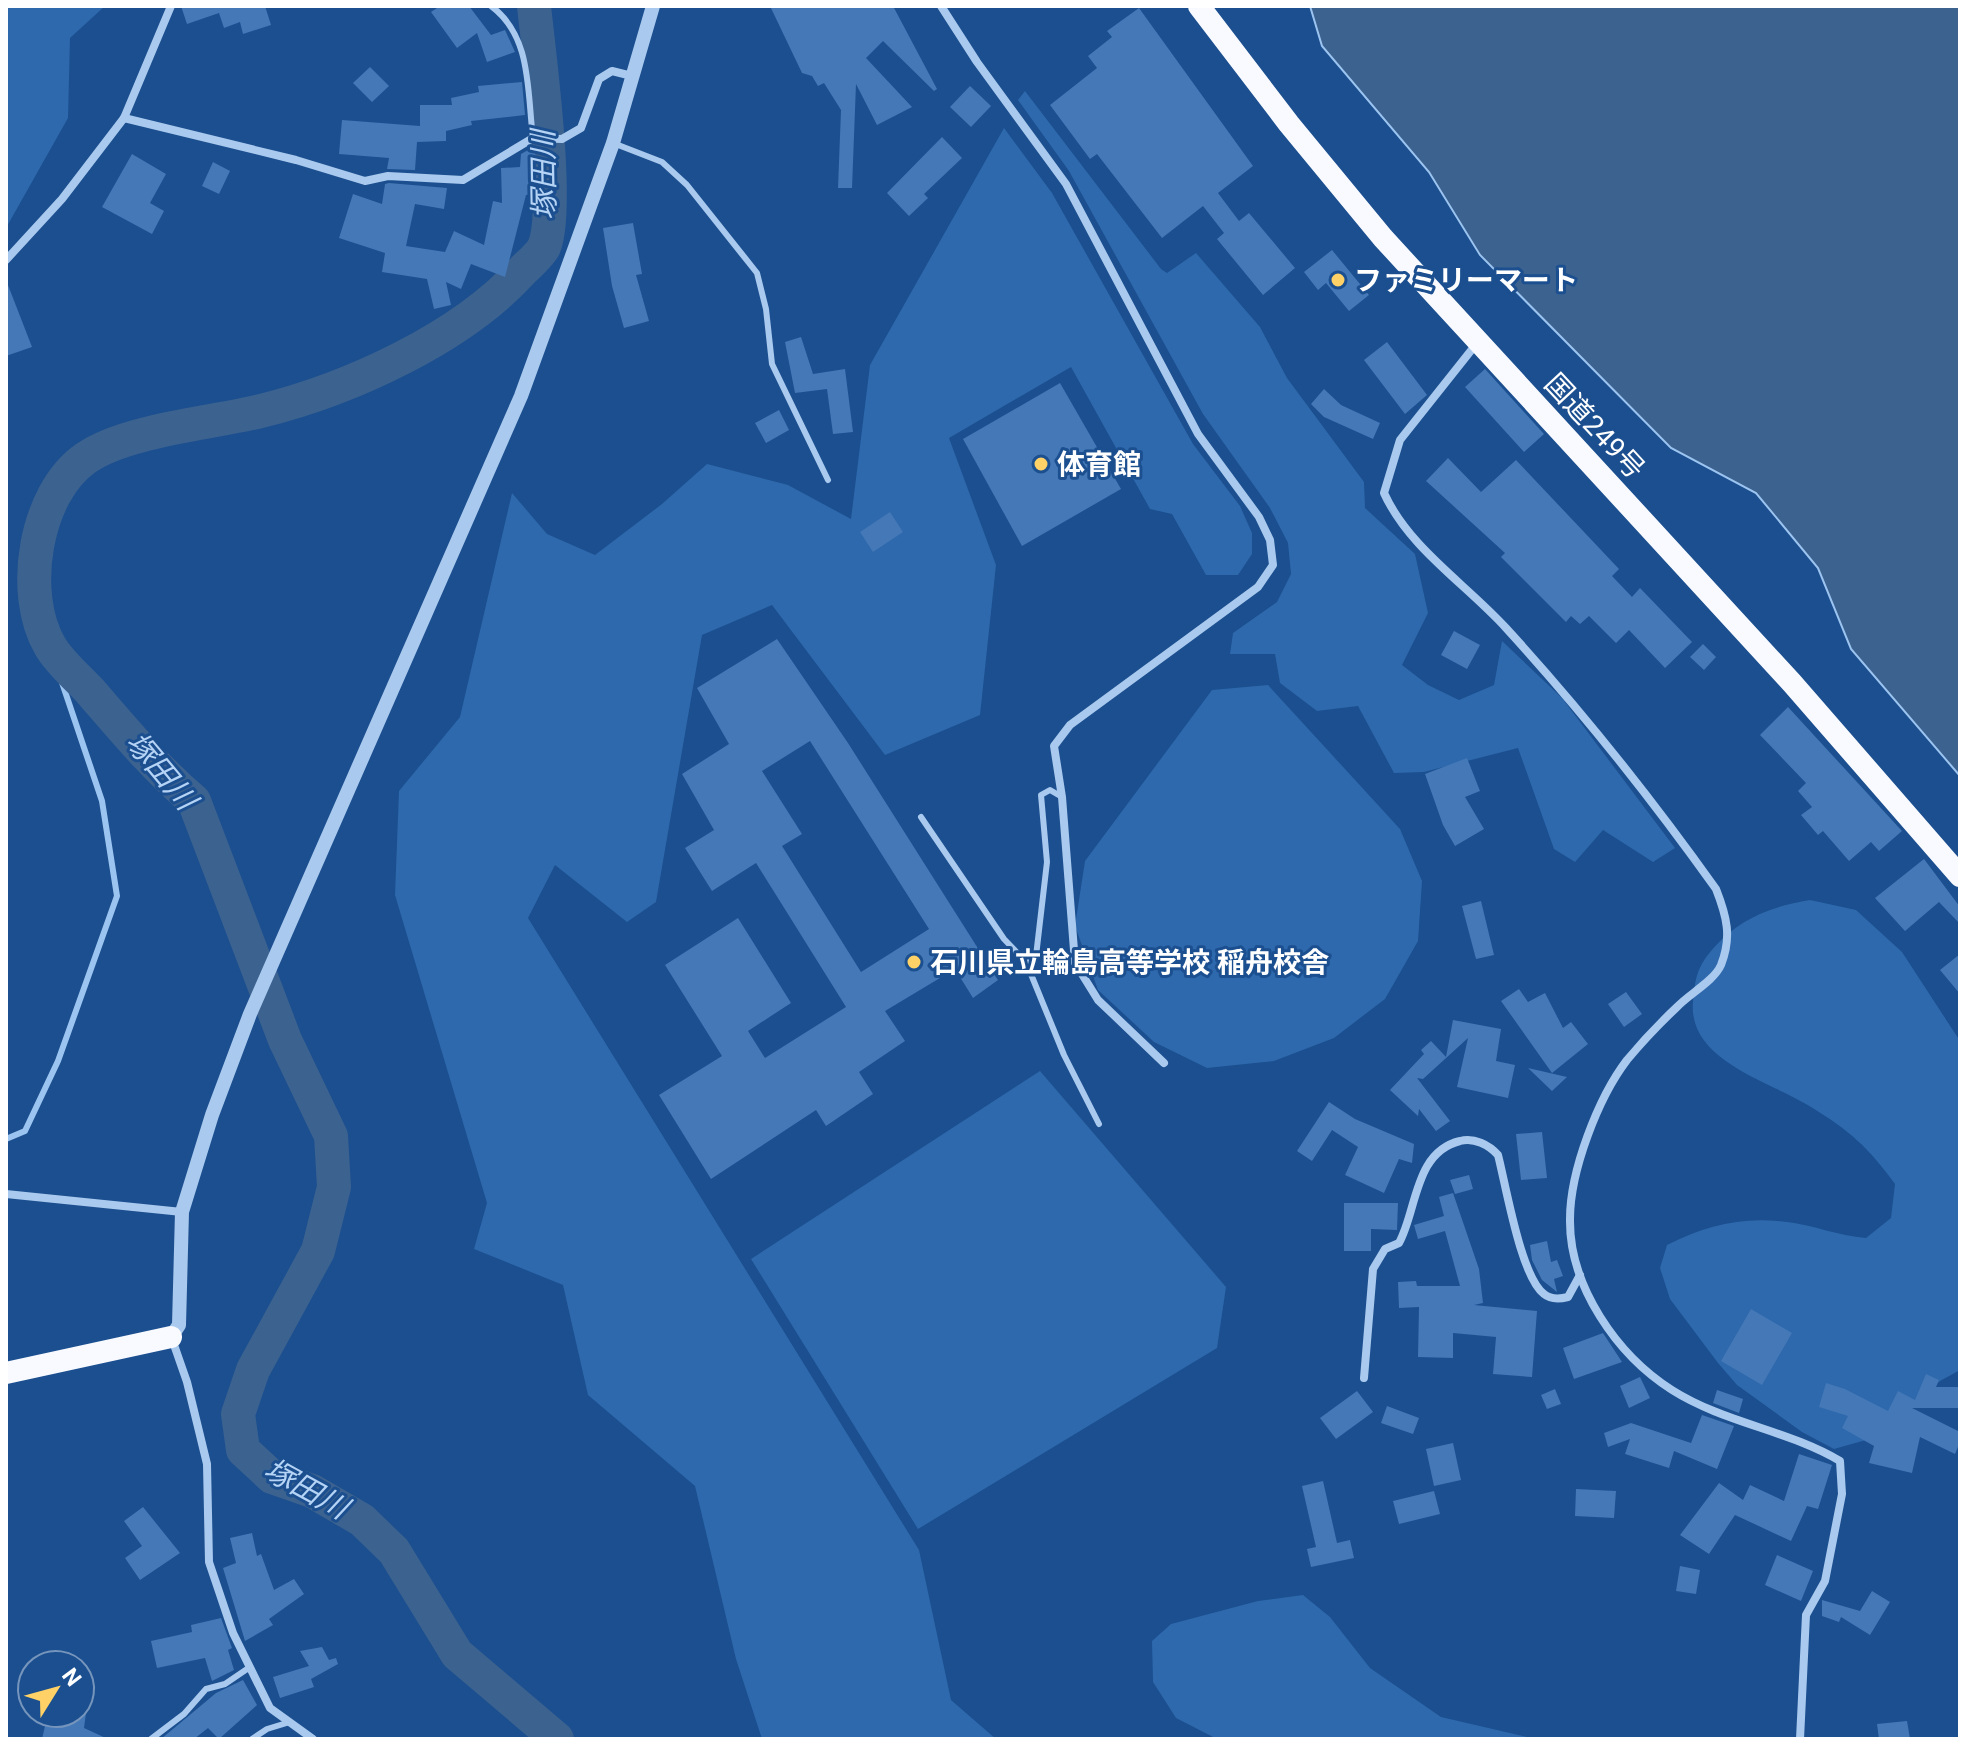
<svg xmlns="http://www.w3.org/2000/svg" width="1966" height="1745" viewBox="0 0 1966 1745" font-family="Roboto,'Noto Sans JP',sans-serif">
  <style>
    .green { fill: #2e69ad }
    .water { fill: #3c6290; stroke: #9cc4f0; stroke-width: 2 }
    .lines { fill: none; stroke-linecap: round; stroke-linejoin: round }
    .stream { stroke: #9cc4f0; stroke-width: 6 }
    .river { stroke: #3c6290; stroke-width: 34 }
    .building { fill: #4478b7; fill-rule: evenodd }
    .service { stroke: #a9c9ee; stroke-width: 6 }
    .minor { stroke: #a9c9ee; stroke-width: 8 }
    .tertiary { stroke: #a9c9ee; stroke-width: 14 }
    .trunk { stroke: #f8faff; stroke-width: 22 }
    .poi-dot { fill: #ffd166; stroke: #1b4f8f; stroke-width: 3 }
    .labels { text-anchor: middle; stroke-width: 6; stroke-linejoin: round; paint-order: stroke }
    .poi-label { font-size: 28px; font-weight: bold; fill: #fff; stroke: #1b4f8f; text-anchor: start }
    .street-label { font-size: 28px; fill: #fff; stroke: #1b4f8f }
    .water-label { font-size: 30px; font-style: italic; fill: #b5d3f5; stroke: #1b4f8f }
  </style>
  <rect width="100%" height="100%" fill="#1b4f8f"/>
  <g class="green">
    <path d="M6 6H105L70 38 68 118 6 228Z"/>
    <path d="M1025 91 1161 269 1167 273 1196 253 1260 327 1287 378 1364 482 1365 508 1415 554 1428 613 1402 665 1428 685 1459 700 1494 685 1502 641 1562 698 1675 848 1653 862 1603 830 1575 862 1554 849 1518 748 1424 772 1394 773 1358 706 1317 711 1280 683 1275 654H1230L1233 633 1277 602 1291 574 1288 543 1270 508 1203 414 1069 171 1018 100Z"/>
    <path d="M1004 128 1052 193 1193 444 1240 506 1252 533V554L1238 575H1206L1172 514 1150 509 1071 367 949 438 996 565 980 715 885 755 772 605 702 635 656 902 627 922 555 865 528 918 919 1550 951 1700 996 1739H762L736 1659 695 1486 588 1395 563 1285 474 1249 487 1203 395 895 399 791 460 717 512 493 547 534 595 555 662 504 707 464 788 485 851 519 870 365Z"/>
    <path d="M1268 685 1400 829 1422 881 1418 941 1385 999 1334 1038 1274 1061 1207 1068 1154 1042 1098 990 1075 926 1085 861 1212 690Z"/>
    <path d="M1810 900 1856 910 1902 952 1960 1041V1370L1940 1381 1866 1440 1834 1449 1802 1432 1737 1385 1718 1363 1670 1299 1660 1268 1667 1245C1706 1225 1743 1216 1787 1222 1814 1225 1838 1236 1866 1238L1891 1218 1895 1184C1868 1147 1850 1131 1811 1107 1770 1081 1687 1061 1693 1001 1695 982 1696 971 1707 956 1734 921 1767 907 1810 900Z"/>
    <path d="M1040 1071 1226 1287 1217 1348 918 1529 751 1259Z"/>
    <path d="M1303 1595 1330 1617 1370 1668 1441 1717 1536 1739H1217L1176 1718 1153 1682 1152 1641 1171 1624 1258 1601Z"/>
  </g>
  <g class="water">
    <path d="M528 6H539L550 133H540L535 126 526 39Z"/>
    <path d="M1310 6H1960V776L1851 649 1818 568 1756 493 1671 448 1480 255 1429 172 1322 46Z"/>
  </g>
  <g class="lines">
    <path class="stream" d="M6 1139 25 1131 58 1061 117 896 102 801 50 647"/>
    <path class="river" d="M534 6C539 54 560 209 544 247 540 255 530 263 524 269 462 338 350 389 261 411 213 423 126 430 86 458 35 493 19 593 50 646 59 662 77 677 90 691 123 729 155 768 194 801L285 1040 331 1136 334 1187 318 1251 253 1370 238 1414 243 1450 272 1477 312 1491 362 1520 394 1551 457 1654 557 1739"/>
  </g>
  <g class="building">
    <path d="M181 6H265L271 25 243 34 240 22 224 28 219 13 187 24Z"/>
    <path d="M440 6H469L491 35 505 30 515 52 487 62 477 33 457 48 431 12Z"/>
    <path d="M770 6H893L937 89 934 91 883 41 866 58 912 107 877 125 856 84 852 188H838L841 110 824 83 818 86 812 76 802 73Z"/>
    <path d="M1139 8 1253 166 1218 193 1239 221 1249 213 1295 268 1263 295 1217 239 1224 233 1203 206 1162 238 1097 154 1090 159 1050 105 1097 68 1088 56 1112 37 1107 31Z"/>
    <path d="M370 67 389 86 372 102 353 83Z"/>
    <path d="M522 82 525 115 471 121 472 125 446 131V141L417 142 415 170 387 169 389 158 339 154 342 120 420 126V105H452L451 98 479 92 478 86Z"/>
    <path d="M970 86 991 106 971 127 950 107Z"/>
    <path d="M942 137 962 158 924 194 928 198 909 216 887 193Z"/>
    <path d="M535 146 537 194 526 195 505 277 471 264 461 289 446 282 451 305 434 309 427 279 382 272 385 253 339 238 353 194 382 204 385 184 389 183 447 188 444 209 415 204 406 246 445 252 454 231 484 245 493 201 502 203 501 168 520 167 521 154Z"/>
    <path d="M132 154 166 174 150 203 164 211 152 234 102 207Z"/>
    <path d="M213 162 230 171 219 194 202 186Z"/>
    <path d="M633 223 642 274 636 275 649 321 624 328 612 286 603 228Z"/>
    <path d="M1332 250 1369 295 1349 311 1326 283 1318 290 1304 272Z"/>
    <path d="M6 280 32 347 6 356Z"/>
    <path d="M801 337 813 374 845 369 853 432 833 434 827 389 795 393 785 342Z"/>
    <path d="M1387 342 1427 395 1405 414 1364 360Z"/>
    <path d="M1485 369 1544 434 1524 452 1465 387Z"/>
    <path d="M1060 383 1121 489 1022 546 963 439Z"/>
    <path d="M1324 389 1341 405 1380 423 1373 439 1324 417 1311 404Z"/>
    <path d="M779 410 789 430 766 443 755 423Z"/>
    <path d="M1448 458 1481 492 1516 460 1619 569 1612 576 1632 597 1640 588 1692 642 1665 668 1629 630 1616 643 1589 616 1580 624 1571 616 1566 622 1501 557 1505 553 1426 481Z"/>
    <path d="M890 512 903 532 873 552 860 532Z"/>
    <path d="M1454 631 1480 645 1467 669 1441 655Z"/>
    <path d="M777 639 848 743 998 980 973 998 955 969 885 1011 905 1041 859 1072 873 1094 826 1126 816 1110 711 1179 659 1095 722 1056 665 965 738 918 791 1003 748 1031 765 1058 846 1007 756 863 712 891 685 848 714 830 682 774 729 744 697 688ZM810 741 929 929 861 972 782 846 802 834 762 771Z"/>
    <path d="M1703 644 1716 657 1704 670 1690 657Z"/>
    <path d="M1788 707 1902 831 1879 851 1871 842 1849 861 1823 831 1818 835 1801 815 1812 807 1798 791 1806 783 1760 735Z"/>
    <path d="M1467 758 1480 791 1465 797 1484 829 1455 846 1443 825 1425 774Z"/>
    <path d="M1924 859 1960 907V924L1939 902 1905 931 1875 898Z"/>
    <path d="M1481 901 1494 955 1476 959 1462 906Z"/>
    <path d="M1960 954V994L1940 970Z"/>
    <path d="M1519 989 1528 1002 1545 993 1563 1028 1571 1022 1588 1044 1552 1073 1501 1001Z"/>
    <path d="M1626 992 1642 1014 1624 1027 1608 1004Z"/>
    <path d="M1453 1020 1501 1029 1496 1061 1515 1065 1508 1098 1457 1087 1468 1038 1423 1079 1417 1078 1450 1121 1436 1131 1419 1109 1418 1116 1390 1090 1424 1054 1421 1050 1431 1041 1446 1057Z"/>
    <path d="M1528 1068 1567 1077 1552 1091Z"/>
    <path d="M1329 1102 1355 1119 1414 1144 1412 1163 1399 1159 1384 1193 1345 1175 1358 1147 1332 1130 1312 1161 1297 1151Z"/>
    <path d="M1542 1132 1547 1178 1521 1180 1516 1134Z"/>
    <path d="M1469 1175 1473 1189 1455 1194 1450 1180Z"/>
    <path d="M1453 1193 1479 1269 1483 1303 1474 1305 1537 1311 1532 1377 1493 1374 1496 1337 1453 1333V1358L1418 1357 1419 1307 1399 1308 1398 1282 1416 1281 1417 1286H1460L1445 1231 1418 1239 1414 1225 1444 1216 1439 1197Z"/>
    <path d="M1344 1203H1398L1397 1230 1371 1229V1251H1344Z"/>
    <path d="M1547 1241 1551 1262 1557 1260 1563 1276 1554 1279 1557 1292 1542 1280 1532 1260 1530 1245Z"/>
    <path d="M1751 1309 1792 1333 1762 1385 1721 1361Z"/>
    <path d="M1603 1333 1622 1362 1574 1379 1563 1348Z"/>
    <path d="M1926 1374 1939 1380 1936 1387H1960V1408H1912L1960 1432V1442L1955 1454 1920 1437 1912 1473 1869 1463 1874 1446 1842 1428 1848 1416 1819 1407 1826 1383 1845 1389 1888 1411 1898 1391 1915 1400Z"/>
    <path d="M1640 1377 1650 1398 1629 1408 1620 1386Z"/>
    <path d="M1555 1389 1561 1404 1547 1409 1541 1395Z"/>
    <path d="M1717 1390 1743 1399 1739 1413 1713 1403Z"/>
    <path d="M1357 1391 1373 1412 1336 1439 1320 1418Z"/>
    <path d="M1387 1406 1419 1418 1413 1434 1381 1423Z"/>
    <path d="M1702 1415 1734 1426 1717 1469 1674 1451 1669 1468 1625 1454 1630 1439 1608 1447 1604 1433 1631 1423 1691 1443Z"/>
    <path d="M1453 1443 1461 1480 1434 1486 1426 1449Z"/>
    <path d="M1799 1454 1832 1465 1818 1509 1807 1506 1791 1541 1735 1515 1709 1554 1680 1535 1719 1483 1743 1500 1750 1485 1784 1501Z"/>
    <path d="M1323 1481 1337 1543 1350 1540 1354 1558 1311 1567 1307 1549 1316 1547 1302 1486Z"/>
    <path d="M1576 1489 1616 1491 1614 1518 1575 1516Z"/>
    <path d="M1434 1491 1440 1514 1399 1524 1393 1501Z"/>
    <path d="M143 1507 180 1553 140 1580 125 1558 142 1546 124 1521Z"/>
    <path d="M252 1533 257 1556 261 1554 274 1590 294 1579 304 1594 269 1619 273 1625 245 1641 223 1568 236 1563 230 1538Z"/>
    <path d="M1777 1555 1813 1571 1801 1601 1765 1585Z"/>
    <path d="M1680 1566 1700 1570 1696 1594 1676 1591Z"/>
    <path d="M1872 1591 1890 1602 1870 1635 1841 1617 1839 1622 1822 1616V1600L1860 1611Z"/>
    <path d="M221 1618 232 1648 228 1650 234 1670 212 1681 205 1658 157 1668 151 1641 192 1632 191 1625Z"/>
    <path d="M322 1647 329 1660 336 1658 338 1664 311 1679 314 1687 280 1698 273 1677 309 1666 300 1651Z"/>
    <path d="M243 1680 257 1705 219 1739 208 1728 194 1739H161L216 1693Z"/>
    <path d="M48 1713H86L84 1728 108 1739H42Z"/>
    <path d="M1907 1721 1910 1739H1879L1877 1724Z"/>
  </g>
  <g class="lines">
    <g class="service">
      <path d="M491 6C532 36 527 91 533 138"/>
      <path d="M613 143 662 162 687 185 757 273 766 309 772 364 828 480"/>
      <path d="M921 817 1004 939 1026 962 1036 956 1047 862 1041 795 1050 790 1062 797"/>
      <path d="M1026 962 1064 1055 1099 1124"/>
      <path d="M151 1739 184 1714 206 1689 225 1684 250 1667"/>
      <path d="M252 1739 267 1729 290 1722"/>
    </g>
    <g class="minor">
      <path d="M941 6 977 62 1066 184 1198 434 1259 517 1270 540 1273 565 1258 587 1070 725 1054 746 1062 797 1075 963 1098 1000 1164 1063"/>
      <path d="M124 118 296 160 365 181 388 176 463 180 533 138 562 139 581 128 599 79 612 71 632 76"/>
      <path d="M6 260 62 199 124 118 171 6"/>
      <path d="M1477 343 1400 440 1384 493C1409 548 1466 584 1506 628 1582 711 1651 798 1716 889 1727 917 1732 937 1721 965 1714 981 1689 994 1677 1007 1660 1023 1642 1042 1627 1060 1598 1098 1570 1171 1570 1219 1569 1286 1617 1355 1672 1390 1724 1423 1788 1430 1840 1461L1842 1494 1825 1581 1806 1615 1800 1739"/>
      <path d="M6 1194 182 1212"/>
      <path d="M172 1339 187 1382 207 1464 209 1562 233 1633 270 1708 313 1739"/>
      <path d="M1364 1378 1373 1269 1385 1249 1399 1243C1417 1211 1414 1152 1460 1141 1474 1137 1489 1145 1498 1155 1506 1186 1521 1277 1544 1294 1551 1300 1560 1299 1568 1297L1580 1275"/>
    </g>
    <path class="tertiary" d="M171 1337 179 1325 182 1212 212 1115 250 1014 521 396 613 143 653 6"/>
    <g class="trunk">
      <path d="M1199 6 1289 124 1383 238 1792 683 1960 876"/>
      <path d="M6 1373 171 1337"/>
    </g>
  </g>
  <g class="poi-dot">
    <circle cx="1338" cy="280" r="8"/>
    <circle cx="1041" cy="464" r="8"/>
    <circle cx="914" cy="962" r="8"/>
  </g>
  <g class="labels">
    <g class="poi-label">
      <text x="1354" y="290">ファミリーマート</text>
      <text x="1057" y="474">体育館</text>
      <text x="930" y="972">石川県立輪島高等学校 稲舟校舎</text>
    </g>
    <g class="street-label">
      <text transform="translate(1595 426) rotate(47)" y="10">国道249号</text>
    </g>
    <g class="water-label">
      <text transform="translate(544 175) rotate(-91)" y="10">塚田川</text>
      <text transform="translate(161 771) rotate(50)" y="10">塚田川</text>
      <text transform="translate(306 1489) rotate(29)" y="10">塚田川</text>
    </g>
  </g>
  <rect width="1966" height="1745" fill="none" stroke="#ffffff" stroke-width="16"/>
  <g transform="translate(56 1689) rotate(53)"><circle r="38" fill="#1b4f8f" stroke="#7695bc" stroke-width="2"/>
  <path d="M0-6L14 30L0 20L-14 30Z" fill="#ffd166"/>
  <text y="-12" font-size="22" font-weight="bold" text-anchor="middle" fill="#ffffff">N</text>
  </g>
</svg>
